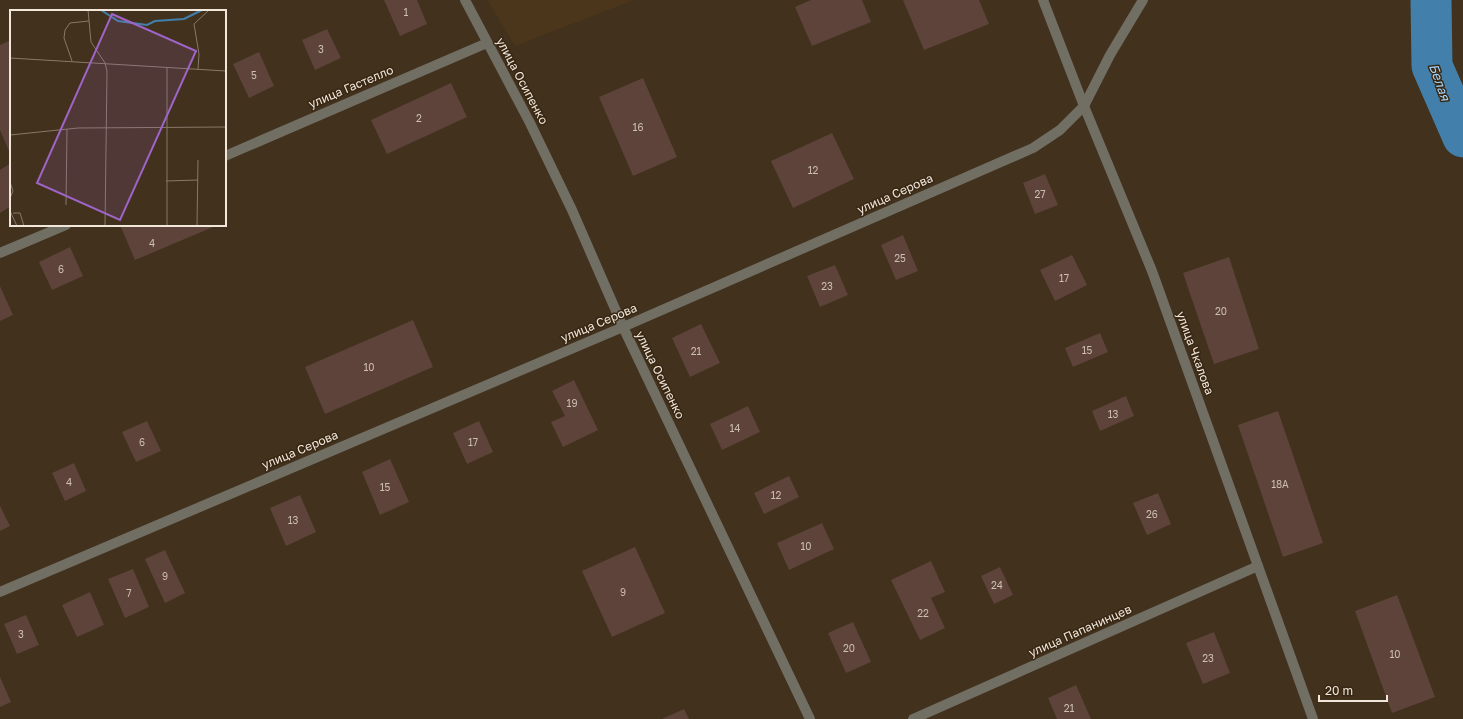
<svg xmlns="http://www.w3.org/2000/svg" width="1463" height="719" viewBox="0 0 1463 719" font-family="'Golos Text',sans-serif">
  <style>
    .built { fill: #4b361c }
    .lines { fill: none; stroke-linecap: round; stroke-linejoin: round }
    .river { stroke: #4280ab; stroke-width: 41 }
    .building { fill: #5d4339 }
    .minor { stroke: #716e63; stroke-width: 10 }
    .labels { text-anchor: middle; stroke-width: 3; stroke-linejoin: round; paint-order: stroke }
    .number-label { font-size: 10px; fill: #cdbeb2 }
    .street-label { font-size: 12px; fill: #f2e7db; stroke: #372713 }
    .water-label { font-size: 13px; font-style: italic; fill: #a3d5fa; stroke: #372713 }
    .inset-river { fill: none; stroke: #4280ab; stroke-width: 2 }
    .inset-road { fill: none; stroke: #887a69; stroke-width: 1 }
    .view { fill: #9f64c7; fill-opacity: 0.15; stroke: #9f64c7; stroke-width: 2 }
    .inset-edge { fill: none; stroke: #f2e7db; stroke-width: 2 }
  </style>
  <rect width="100%" height="100%" fill="#41311d"/>
  <path class="built" d="M487 0H634L515 46Z"/>
  <g class="lines">
    <path class="river" d="M1431 0 1432 66 1463 137"/>
  </g>
  <g class="building">
    <path d="M384 0H417L427 24 400 36Z"/>
    <path d="M811 0H862L871 22 812 46 795 7Z"/>
    <path d="M903 0H979L989 24 924 50Z"/>
    <path d="M327 29 341 58 315 70 302 40Z"/>
    <path d="M11 40V150L9 151 0 130V45Z"/>
    <path d="M259 52 274 86 249 98 233 64Z"/>
    <path d="M643 78 677 157 633 176 599 97Z"/>
    <path d="M451 83 467 117 387 154 371 120Z"/>
    <path d="M832 133 854 179 793 208 771 161Z"/>
    <path d="M11 163V206L0 213V170Z"/>
    <path d="M1045 174 1058 205 1035 214 1023 183Z"/>
    <path d="M120 225H218L135 260Z"/>
    <path d="M903 235 918 271 896 280 881 245Z"/>
    <path d="M70 247 83 276 52 290 39 262Z"/>
    <path d="M1072 255 1087 285 1055 301 1040 270Z"/>
    <path d="M1229 257 1259 349 1214 364 1183 273Z"/>
    <path d="M835 265 848 295 820 307 807 276Z"/>
    <path d="M0 286 13 315 0 321Z"/>
    <path d="M413 320 433 367 325 414 305 367Z"/>
    <path d="M701 324 720 363 690 377 672 338Z"/>
    <path d="M1100 333 1108 352 1073 367 1065 348Z"/>
    <path d="M574 380 598 430 563 447 551 422 565 416 552 391Z"/>
    <path d="M1126 396 1134 416 1100 431 1092 411Z"/>
    <path d="M748 406 760 432 722 450 710 424Z"/>
    <path d="M1278 411 1323 543 1283 557 1238 425Z"/>
    <path d="M147 421 161 451 136 462 122 432Z"/>
    <path d="M479 421 493 452 467 464 453 433Z"/>
    <path d="M390 459 409 502 380 515 362 472Z"/>
    <path d="M74 463 86 491 65 501 52 473Z"/>
    <path d="M789 476 799 497 764 514 754 493Z"/>
    <path d="M1158 493 1171 524 1147 535 1133 503Z"/>
    <path d="M300 495 316 532 286 546 270 508Z"/>
    <path d="M0 506 10 526 0 531Z"/>
    <path d="M822 523 834 549 789 570 777 543Z"/>
    <path d="M635 547 665 613 612 637 582 571Z"/>
    <path d="M165 550 185 593 165 603 145 559Z"/>
    <path d="M931 561 945 592 931 598 945 628 920 640 891 580Z"/>
    <path d="M1000 567 1013 595 994 604 981 576Z"/>
    <path d="M133 569 149 607 125 618 108 579Z"/>
    <path d="M90 592 104 625 77 637 62 605Z"/>
    <path d="M1397 595 1435 697 1392 713 1355 611Z"/>
    <path d="M26 615 39 645 17 654 4 624Z"/>
    <path d="M853 622 871 662 846 673 828 633Z"/>
    <path d="M1214 632 1230 673 1203 684 1186 643Z"/>
    <path d="M0 677 11 702 0 707Z"/>
    <path d="M1076 685 1091 719H1057L1048 698Z"/>
    <path d="M684 709 689 719H662Z"/>
  </g>
  <g class="lines">
    <g class="minor">
      <path d="M465 0 530 123 572 210 623 327 810 719"/>
      <path d="M1043 0 1084 106 1152 271 1313 719"/>
      <path d="M225 156 487 43"/>
      <path d="M0 253 66 225"/>
      <path d="M0 592 623 327 1033 148 1060 130 1084 106 1110 55 1143 0"/>
      <path d="M913 719 1258 566"/>
    </g>
  </g>
  <g class="labels">
    <g class="number-label">
      <text x="406" y="16">1</text>
      <text x="321" y="53">3</text>
      <text x="254" y="79">5</text>
      <text x="419" y="122">2</text>
      <text x="638" y="131">16</text>
      <text x="813" y="174">12</text>
      <text x="1040" y="198">27</text>
      <text x="152" y="247">4</text>
      <text x="900" y="262">25</text>
      <text x="61" y="273">6</text>
      <text x="1064" y="282">17</text>
      <text x="827" y="290">23</text>
      <text x="1221" y="315">20</text>
      <text x="1087" y="354">15</text>
      <text x="696" y="355">21</text>
      <text x="369" y="371">10</text>
      <text x="572" y="407">19</text>
      <text x="1113" y="418">13</text>
      <text x="735" y="432">14</text>
      <text x="142" y="446">6</text>
      <text x="473" y="446">17</text>
      <text x="69" y="486">4</text>
      <text x="1280" y="488">18А</text>
      <text x="385" y="491">15</text>
      <text x="776" y="499">12</text>
      <text x="1152" y="518">26</text>
      <text x="293" y="524">13</text>
      <text x="806" y="550">10</text>
      <text x="165" y="580">9</text>
      <text x="997" y="589">24</text>
      <text x="623" y="596">9</text>
      <text x="129" y="597">7</text>
      <text x="923" y="617">22</text>
      <text x="21" y="638">3</text>
      <text x="849" y="652">20</text>
      <text x="1395" y="658">10</text>
      <text x="1208" y="662">23</text>
      <text x="1069" y="712">21</text>
    </g>
    <g class="street-label">
      <text transform="translate(522 81) rotate(62)" y="4">улица Осипенко</text>
      <text transform="translate(351 87) rotate(-23)" y="4">улица Гастелло</text>
      <text transform="translate(895 194) rotate(-24)" y="4">улица Серова</text>
      <text transform="translate(599 323) rotate(-23)" y="4">улица Серова</text>
      <text transform="translate(1195 353) rotate(70)" y="4">улица Чкалова</text>
      <text transform="translate(660 375) rotate(64)" y="4">улица Осипенко</text>
      <text transform="translate(300 450) rotate(-23)" y="4">улица Серова</text>
      <text transform="translate(1080 631) rotate(-24)" y="4">улица Папанинцев</text>
    </g>
    <g class="water-label">
      <text transform="translate(1440 82) rotate(70)" y="5">Белая</text>
    </g>
  </g>
  <g transform="translate(10 10)">
    <rect width="216" height="216" fill="#41311d"/>
    <path class="inset-river" d="M91 0 108 11 137 15 145 11 174 9 192 0"/>
    <path class="inset-road" d="M78 0 81 32 95 53 97 61 95 216M0 48 216 61M62 51 54 28 55 20 60 13 79 11M188 59 189 44 184 14 199 0M0 125 68 118 216 117M156 171 188 170M0 172 3 181 0 188M56 195 57 119M0 201 7 216M3 203H10L14 216M157 216V57M187 216 188 150"/>
    <path class="view" d="M102 4 186 41 110 210 27 173Z"/>
    <rect width="216" height="216" class="inset-edge"/>
  </g>
  <path d="M1319 695v6h68v-6" fill="none" stroke="#f2e7db" stroke-width="2"/>
  <text x="1325" y="695" font-size="12" fill="#f2e7db" stroke="#372713" stroke-width="3" paint-order="stroke">20 m</text>
</svg>
